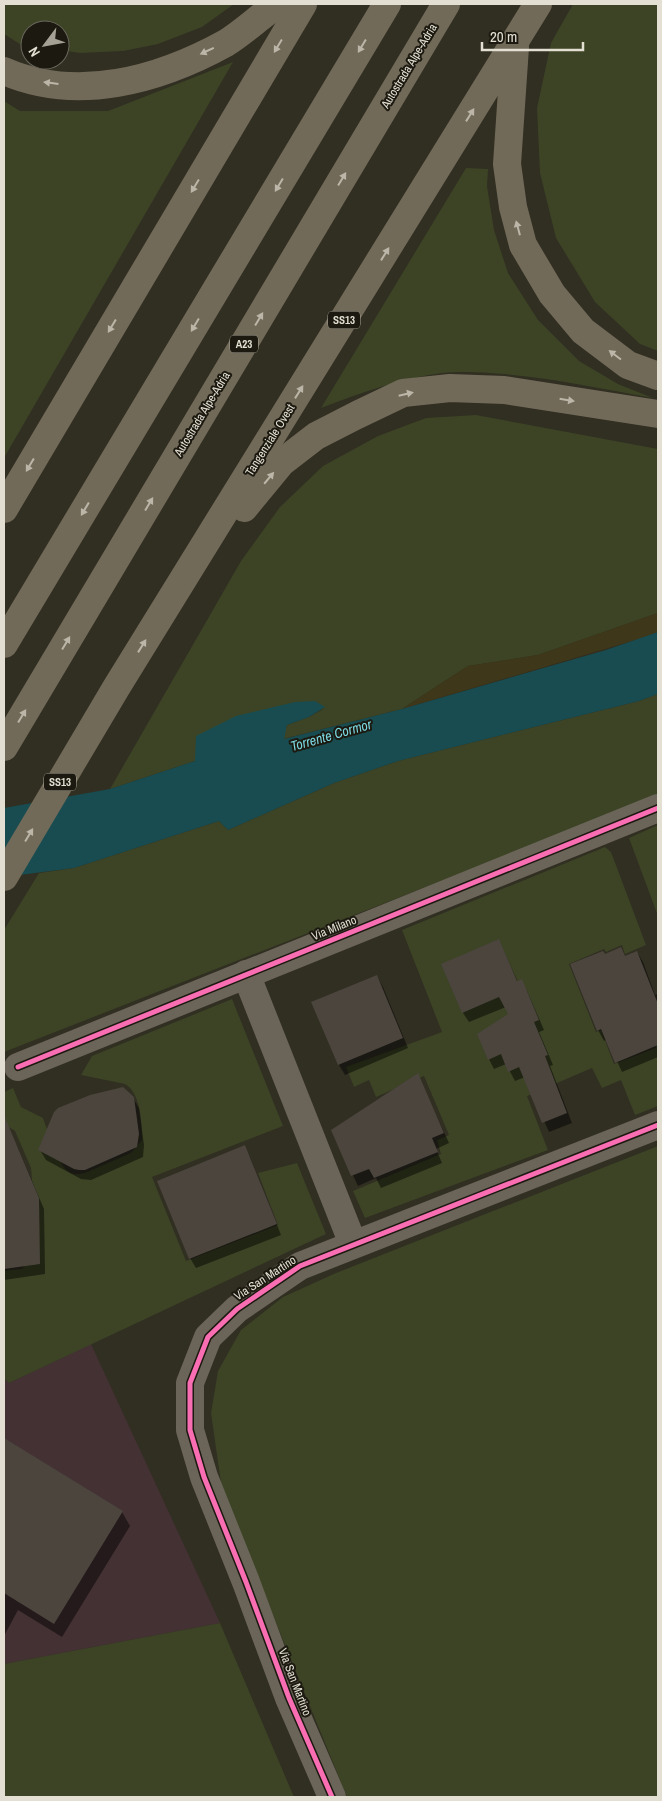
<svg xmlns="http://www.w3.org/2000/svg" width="662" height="1801" viewBox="0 0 662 1801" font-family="'Archivo Narrow',sans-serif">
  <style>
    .industrial { fill: #443133 }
    .green { fill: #3c4425 }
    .sand { fill: #3f3719 }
    .water { fill: #184c50 }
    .shadow { fill: #0007 }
    .building { fill: #4b453e }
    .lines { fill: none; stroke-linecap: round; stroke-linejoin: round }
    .minor { stroke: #6b6459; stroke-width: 28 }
    .highway { stroke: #726a59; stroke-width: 28 }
    .cycleway-casing { stroke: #1c1910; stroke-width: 8 }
    .cycleway { stroke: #f96db3; stroke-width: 5 }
    .oneway { fill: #bbb6a8 }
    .labels { text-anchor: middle; stroke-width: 4; stroke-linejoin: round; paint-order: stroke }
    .shield { fill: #1c1910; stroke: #a7a498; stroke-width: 1 }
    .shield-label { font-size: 11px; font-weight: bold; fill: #e3dfd3 }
    .street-label { font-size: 12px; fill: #e3dfd3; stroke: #1c1910 }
    .water-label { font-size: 14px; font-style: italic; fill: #7ad6df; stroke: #1c1910 }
  </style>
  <rect width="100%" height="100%" fill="#312e22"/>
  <path class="industrial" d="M91 1344 220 1623 4 1664V1378L9 1383Z"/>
  <g class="green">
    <path d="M4 4H234L202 27 158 44 123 51 80 53 60 50V30H30V47L23 46 4 34Z"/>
    <path d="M573 4H658V351L640 344 595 302 556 238 540 173 537 108 551 43Z"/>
    <path d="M233 62 4 458V101L20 111H108Z"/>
    <path d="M466 168 488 169 487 186 494 230 508 273 538 320 579 361 618 384 653 398C603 389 553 378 503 374 483 372 461 371 442 373 399 379 360 393 321 408Z"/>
    <path d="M476 415 658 449V613L538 655 468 666 402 709 283 739 287 725 309 717 325 708 195 761 110 789 241 561 280 507 323 466 378 436 426 418Z"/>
    <path d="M658 694V796L4 1052V930L39 873 74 868 219 821 228 830 334 783 398 761 639 701Z"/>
    <path d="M658 825V916L629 838Z"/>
    <path d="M605 847 611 852 646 945 625 954 622 945 606 952 604 949 569 964 596 1032 601 1030 614 1064 656 1048 655 1044 658 1042V1106L635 1115 621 1080 602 1088 592 1068 527 1096 548 1150 365 1218 353 1191 441 1154 437 1140 449 1135 424 1076 376 1097 369 1080 354 1087 346 1067 442 1032 402 930Z"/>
    <path d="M232 999 283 1126 152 1177 186 1261 278 1225 258 1173 297 1163 326 1234 9 1383 4 1378V1271L22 1269 38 1250 31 1168 15 1131 4 1124V1092L13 1088 21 1107 43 1118C48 1131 58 1165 69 1172 74 1175 80 1174 85 1173L131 1153 142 1140C142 1124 141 1093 125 1084L81 1075 92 1056Z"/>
    <path d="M658 1146V1797H347L235 1522 221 1483 211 1413 218 1371 241 1330 283 1297 336 1273Z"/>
    <path d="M220 1623 294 1797H4V1664Z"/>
  </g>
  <path class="sand" d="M658 613V632L642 638 402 709 468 666 538 655Z"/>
  <path class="water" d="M658 632V694L639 701 398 761 334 783 228 830 219 821 74 868 4 877V808L110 789 195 761 196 736 236 716 295 702 315 701 325 707 309 717 287 725 284 739 402 709 606 650Z"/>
  <g class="shadow">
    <path d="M499 941 518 982 527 991 544 1030 539 1032 553 1065 550 1066 572 1123 549 1132 525 1077 515 1081 506 1064 494 1069 489 1059 509 1014 506 1007 469 1022 463 1013Z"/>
    <path d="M637 952 643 962 655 995 658 994V1057L622 1072 607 1039 604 1041 598 1030 604 955 625 957Z"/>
    <path d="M377 976 383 987 408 1048 345 1075 339 1065Z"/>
    <path d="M417 1074 449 1143 436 1149 442 1163 381 1188 376 1178 358 1186 332 1130Z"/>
    <path d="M133 1098 139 1108 144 1145 143 1157 91 1180 81 1179 46 1160 40 1150Z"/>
    <path d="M12 1136 17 1146 44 1209 45 1274 4 1280V1139Z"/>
    <path d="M245 1147 250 1157 281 1235 196 1268 190 1258Z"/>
    <path d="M4 1440 122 1512 130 1526 62 1637 18 1610 4 1636Z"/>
  </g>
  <g class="building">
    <path d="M499 939 517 981 522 979 539 1020 534 1022 548 1055 545 1056 567 1113 542 1123 519 1067 508 1072 501 1054 488 1060 477 1034 508 1014 499 997 462 1013 441 964Z"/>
    <path d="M621 947 625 956 637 951 658 1004V1045L615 1063 601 1029 597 1031 570 964 603 951 605 954Z"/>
    <path d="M377 975 403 1038 338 1065 311 1002Z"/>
    <path d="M418 1073 444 1133 432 1138 438 1152 374 1178 369 1169 351 1176 331 1130Z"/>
    <path d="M123 1087 134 1097 139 1134 137 1147 85 1170H79L74 1169 38 1150 54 1112 58 1108 90 1095Z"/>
    <path d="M4 1115 39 1198 40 1264 4 1269Z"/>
    <path d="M245 1145 277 1224 189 1259 157 1181Z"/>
    <path d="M4 1438 123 1511 54 1624 4 1593Z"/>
  </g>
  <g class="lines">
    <g class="minor">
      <path d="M246 974 353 1244"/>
      <path d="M18 1067 658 808"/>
      <path d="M332 1797 289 1698 246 1582 204 1477 190 1430V1383L208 1337 237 1309 300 1266 658 1125"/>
    </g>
    <g class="highway">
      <path d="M515 47 507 164 513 207 523 245 552 294 583 331 628 365 658 376"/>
      <path d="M4 71C77 103 159 80 226 43 242 33 256 20 271 9L275 4"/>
      <path d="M244 508 281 463 316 436 357 415 403 393 450 388 504 390 658 414"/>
      <path d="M4 509 303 4"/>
      <path d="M4 644 387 4"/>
      <path d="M4 747 446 4"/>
      <path d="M4 877 116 688 538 4"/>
    </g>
    <defs>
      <g id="cycleway">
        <path d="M18 1067 658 808"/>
        <path d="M332 1797 289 1698 246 1582 204 1477 190 1430V1383L208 1337 237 1309 300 1266 658 1125"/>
      </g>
    </defs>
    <use href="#cycleway" class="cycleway-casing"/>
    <use href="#cycleway" class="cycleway"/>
  </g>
  <defs><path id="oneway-solid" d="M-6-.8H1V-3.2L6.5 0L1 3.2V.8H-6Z" transform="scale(1.25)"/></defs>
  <g class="oneway">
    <use href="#oneway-solid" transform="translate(278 46) rotate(121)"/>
    <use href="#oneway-solid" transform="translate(362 46) rotate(121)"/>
    <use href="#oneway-solid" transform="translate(207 51) rotate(155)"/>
    <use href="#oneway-solid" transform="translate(51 83) rotate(-173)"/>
    <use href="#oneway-solid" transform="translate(470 115) rotate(-58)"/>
    <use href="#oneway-solid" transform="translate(342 179) rotate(-59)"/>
    <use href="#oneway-solid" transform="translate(279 185) rotate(121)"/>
    <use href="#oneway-solid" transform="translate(195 186) rotate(121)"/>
    <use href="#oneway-solid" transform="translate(518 228) rotate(-105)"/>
    <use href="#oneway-solid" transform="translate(385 254) rotate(-58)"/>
    <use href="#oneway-solid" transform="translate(259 319) rotate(-59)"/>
    <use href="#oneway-solid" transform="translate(195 325) rotate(121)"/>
    <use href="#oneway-solid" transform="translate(112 326) rotate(121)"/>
    <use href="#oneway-solid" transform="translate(615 355) rotate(-143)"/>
    <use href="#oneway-solid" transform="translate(299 392) rotate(-58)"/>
    <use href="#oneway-solid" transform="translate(406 394) rotate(-13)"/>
    <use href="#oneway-solid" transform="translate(567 400) rotate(9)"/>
    <use href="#oneway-solid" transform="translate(30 465) rotate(121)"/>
    <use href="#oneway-solid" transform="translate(269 478) rotate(-50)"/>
    <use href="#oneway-solid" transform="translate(149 504) rotate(-59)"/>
    <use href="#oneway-solid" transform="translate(85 509) rotate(121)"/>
    <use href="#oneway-solid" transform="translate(66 643) rotate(-59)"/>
    <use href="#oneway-solid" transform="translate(142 646) rotate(-58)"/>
    <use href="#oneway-solid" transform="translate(22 716) rotate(-59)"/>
    <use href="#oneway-solid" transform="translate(29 835) rotate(-59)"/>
  </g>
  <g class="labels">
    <g class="shield">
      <rect x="328" y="311.5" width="32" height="17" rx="4"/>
      <rect x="230" y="335.5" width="28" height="17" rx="4"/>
      <rect x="44" y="773.5" width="32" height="17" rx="4"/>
    </g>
    <g class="shield-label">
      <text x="344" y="324">SS13</text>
      <text x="244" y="348">A23</text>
      <text x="60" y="786">SS13</text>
    </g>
    <g class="street-label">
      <text transform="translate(409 66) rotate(-59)" y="4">Autostrada Alpe-Adria</text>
      <text transform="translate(202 414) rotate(-59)" y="4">Autostrada Alpe-Adria</text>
      <text transform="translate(270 440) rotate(-58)" y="4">Tangenziale Ovest</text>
      <text transform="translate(334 928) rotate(-22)" y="4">Via Milano</text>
      <text transform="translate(265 1278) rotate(-33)" y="4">Via San Martino</text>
      <text transform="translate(295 1682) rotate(69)" y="4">Via San Martino</text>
    </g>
    <g class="water-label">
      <text transform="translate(331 735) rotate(-16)" y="5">Torrente Cormor</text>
    </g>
  </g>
  <rect width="662" height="1801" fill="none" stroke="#e3dfd3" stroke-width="10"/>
  <g transform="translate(45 45) rotate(238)"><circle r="24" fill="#1c1910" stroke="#6c685e"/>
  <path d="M0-4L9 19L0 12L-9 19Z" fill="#a5a195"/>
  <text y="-8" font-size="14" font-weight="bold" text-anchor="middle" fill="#e3dfd3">N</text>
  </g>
  <path d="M482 42v8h101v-8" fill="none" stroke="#e3dfd3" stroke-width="2.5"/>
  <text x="490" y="42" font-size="15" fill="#e3dfd3" stroke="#1c1910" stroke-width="4" paint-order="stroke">20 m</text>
</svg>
